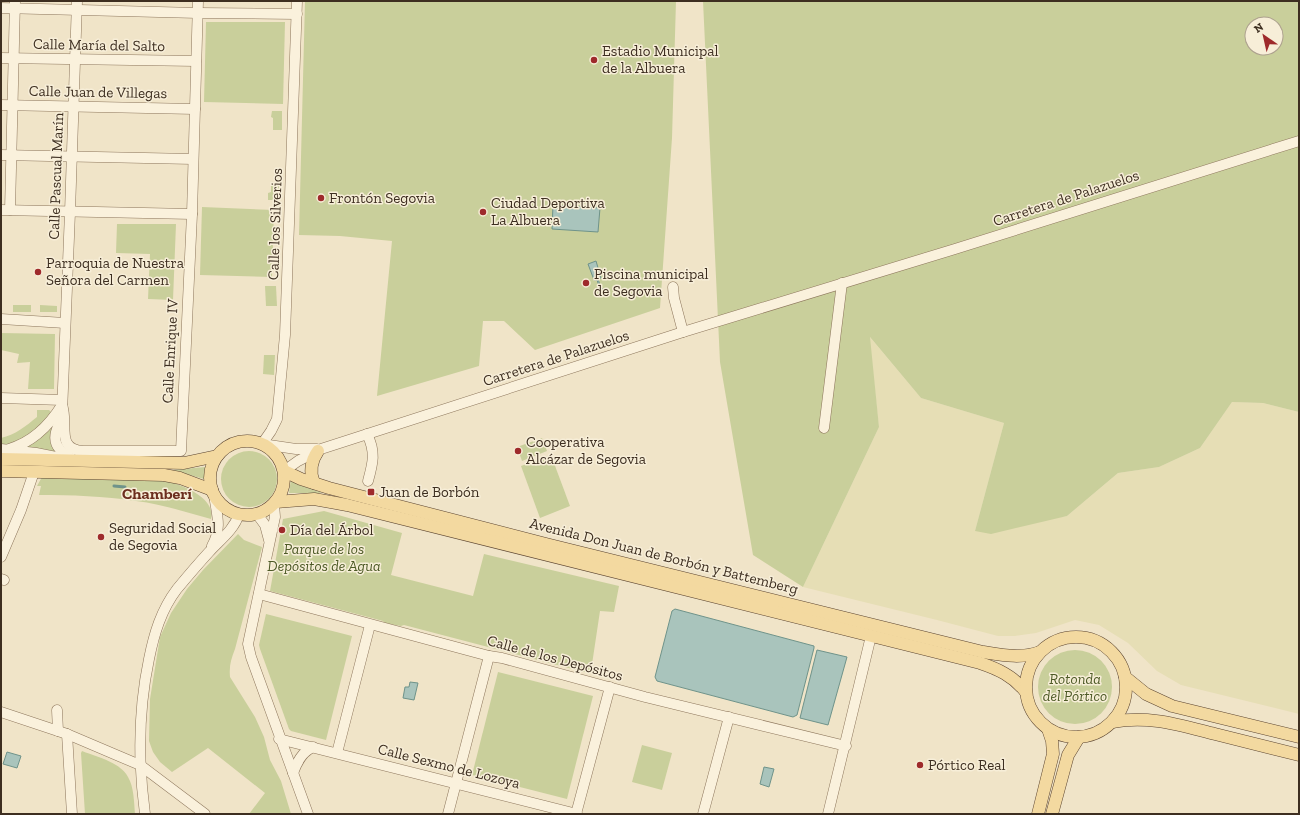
<svg xmlns="http://www.w3.org/2000/svg" width="1300" height="815" viewBox="0 0 1300 815" font-family="'Zilla Slab',serif">
  <style>
    .farmland { fill: #e6deb5 }
    .green { fill: #c9cf9b; fill-rule: evenodd }
    .water { fill: #a9c4bc; stroke: #6f938a }
    .lines { fill: none; stroke-linecap: round; stroke-linejoin: round }
    .stream { stroke: #6f938a; stroke-width: 3 }
    .minor-casing { stroke: #8d765c; stroke-width: 11 }
    .major-casing { stroke: #5b4430; stroke-width: 13 }
    .minor { stroke: #faf1dc; stroke-width: 10 }
    .major { stroke: #f3d9a0; stroke-width: 12 }
    .poi-dot { fill: #9e2a2b; stroke: #f7eed8; stroke-width: 1.5 }
    .labels { text-anchor: middle; stroke-width: 3; stroke-linejoin: round; paint-order: stroke }
    .street-label { font-size: 15px; fill: #3d2e20; stroke: #f7eed8 }
    .poi-label { font-size: 15px; fill: #3d2e20; stroke: #f7eed8; text-anchor: start }
    .park-label { font-size: 15px; font-style: italic; fill: #4d5a26; stroke: #f7eed8 }
    .neighbourhood-label { font-size: 16px; font-weight: bold; fill: #6b2e1e; stroke: #f7eed8 }
  </style>
  <rect width="100%" height="100%" fill="#f0e4c8"/>
  <path class="farmland" d="M869 336 921 398 1004 423 975 531 1067 516 1118 473 1159 467 1200 448 1232 402 1263 403 1299 412V714L1181 685 1157 671 1128 643 1099 625 1075 620 1036 633 1015 636H998L937 620 803 587 879 427Z"/>
  <g class="green">
    <path d="M305 1H676L672 138 660 308 535 350 504 321H483L479 366 377 396 392 241 340 236 299 235Z"/>
    <path d="M703 1H1299V412L1263 403 1232 402 1200 448 1159 467 1118 473 1067 516 991 534 975 531 1004 423 921 398 870 337 879 427 803 587 753 555 720 362ZM1252 24H1276V48H1252Z"/>
    <path d="M206 22H285L283 104 204 102Z"/>
    <path d="M272 111H282V130H273V118L271 117Z"/>
    <path d="M271 182H279L280 200H268V193L271 192Z"/>
    <path d="M202 207 274 210 272 277 200 275Z"/>
    <path d="M117 224H176L173 300 148 299 150 254 116 253Z"/>
    <path d="M265 286H276L277 306H266Z"/>
    <rect x="13" y="305" width="18" height="7"/>
    <path d="M40 305 57 306V312H40Z"/>
    <path d="M1 333 55 334 54 389H28L30 362 17 363 19 354 1 350Z"/>
    <path d="M264 355H275L274 375 263 374Z"/>
    <path d="M37 410H49L52 413C38 428 23 443 1 445V438C15 435 26 426 37 417Z"/>
    <path d="M58 420V453L21 448 45 433Z"/>
    <path d="M542 438 547 451 522 461 517 447Z"/>
    <circle cx="249" cy="479" r="28"/>
    <path d="M551 455 570 506 540 518 521 466Z"/>
    <path d="M205 467 204 479 172 470Z"/>
    <path d="M42 477 168 481C184 486 216 498 211 519 186 512 161 504 136 501 104 496 71 495 39 495L41 486H37Z"/>
    <path d="M291 479 300 485 322 493H289Z"/>
    <path d="M324 511 402 533 391 575 473 596 484 554 619 586 614 612 600 611 591 671 584 672 404 625 401 626 384 623 383 621 270 591 283 519Z"/>
    <path d="M238 534 244 540 262 547 235 649C231 659 229 666 230 677L255 717 264 737 270 760 281 781 291 814H249L265 793 208 748 172 772 160 762 153 752 149 741 150 699 160 637 171 613 187 589 203 570Z"/>
    <path d="M266 614 352 636 326 740 291 731 289 729 260 649 259 645Z"/>
    <circle cx="1075" cy="687" r="37"/>
    <path d="M498 672 593 696 567 799 472 775Z"/>
    <path d="M642 745 672 753 662 790 632 782Z"/>
    <path d="M82 751C97 757 120 762 128 777 134 787 134 802 135 814H85L81 753Z"/>
  </g>
  <g class="water">
    <path d="M553 205 600 208 598 232 552 229Z"/>
    <path d="M596 261 601 278 598 279 601 288 605 290 603 295H601L599 292 600 289 597 280H594L588 264Z"/>
    <path d="M675 609 814 646V648L797 715 793 717 657 681 655 677 672 611Z"/>
    <path d="M817 650 847 657 828 725 800 718Z"/>
    <path d="M410 682 418 683 414 700 403 698 405 687H409Z"/>
    <path d="M7 752 21 756 17 768 3 764Z"/>
    <path d="M764 767 774 769 769 787 760 784Z"/>
  </g>
  <g class="lines">
    <path class="stream" d="M114 486 125 487"/>
    <defs>
      <g id="minor">
        <path d="M297 1 285 335 277 419 271 431 262 444 296 449H317"/>
        <path d="M1 8 198 13 297 14"/>
        <path d="M1 58 196 61"/>
        <path d="M1 105 195 109"/>
        <path d="M1 155 193 159"/>
        <path d="M1 210 192 214"/>
        <path d="M10 210 15 1"/>
        <path d="M673 287 674 298 683 332"/>
        <path d="M1 319 65 323"/>
        <path d="M1 398 62 400"/>
        <path d="M62 405C69 424 55 449 83 451H181L192 214 198 1"/>
        <path d="M824 428 842 283"/>
        <path d="M367 434C376 452 373 463 368 481"/>
        <path d="M1 449 36 453 56 457"/>
        <path d="M9 449C33 442 49 426 62 405"/>
        <path d="M76 461C64 454 52 447 56 432 58 425 61 420 62 413L70 212 77 1"/>
        <path d="M284 471 298 461 321 449 683 332 955 249 1299 141"/>
        <path d="M274 504 275 517 248 644 251 657 308 814"/>
        <path d="M257 514 265 525 269 540"/>
        <path d="M212 546C222 528 217 515 214 495"/>
        <path d="M1 557 21 510 34 472"/>
        <path d="M1 579 4 580"/>
        <path d="M259 594 489 656 502 658 645 697 846 746"/>
        <path d="M57 710 58 731"/>
        <path d="M1 712 67 734 140 765 205 814"/>
        <path d="M67 734 72 814"/>
        <path d="M279 739 577 814"/>
        <path d="M337 753 370 625"/>
        <path d="M293 773C297 762 302 752 313 747"/>
        <path d="M145 814C138 762 138 711 149 659 154 634 161 610 177 589 187 577 198 564 209 552 220 540 234 530 239 514"/>
        <path d="M448 814 489 656"/>
        <path d="M576 814 610 687"/>
        <path d="M703 814 729 717"/>
        <path d="M828 814 871 636"/>
      </g>
      <g id="major">
        <circle cx="247" cy="478" r="37"/>
        <path d="M1 459 184 463 217 456"/>
        <path d="M1 471 164 475 180 478 212 490"/>
        <path d="M284 471 301 479 329 488 546 544 983 652C1002 655 1021 659 1040 652"/>
        <path d="M314 483C309 471 311 461 318 451"/>
        <path d="M276 502 314 499 347 505 980 663C998 669 1013 676 1025 691"/>
        <circle cx="1076" cy="687" r="50"/>
        <path d="M1125 677 1146 694 1172 706 1299 737"/>
        <path d="M1112 722C1149 715 1179 725 1215 734 1243 741 1271 748 1299 755"/>
        <path d="M1038 814 1053 754 1052 741 1048 729"/>
        <path d="M1052 814 1068 755 1079 737"/>
      </g>
    </defs>
    <use href="#minor" class="minor-casing"/>
    <use href="#major" class="major-casing"/>
    <use href="#minor" class="minor"/>
    <use href="#major" class="major"/>
  </g>
  <g class="poi-dot">
    <circle cx="594" cy="60" r="4"/>
    <circle cx="321" cy="198" r="4"/>
    <circle cx="483" cy="212" r="4"/>
    <circle cx="38" cy="272" r="4"/>
    <circle cx="586" cy="283" r="4"/>
    <circle cx="518" cy="451" r="4"/>
    <rect x="367" y="488" width="8" height="8" rx="2"/>
    <circle cx="282" cy="530" r="4"/>
    <circle cx="101" cy="537" r="4"/>
    <circle cx="920" cy="765" r="4"/>
  </g>
  <g class="labels">
    <g class="street-label">
      <text transform="translate(99 45) rotate(1)" y="5">Calle María del Salto</text>
      <text transform="translate(98 92) rotate(1)" y="5">Calle Juan de Villegas</text>
      <text transform="translate(56 176) rotate(-88)" y="5">Calle Pascual Marín</text>
      <text transform="translate(1066 198) rotate(-18)" y="5">Carretera de Palazuelos</text>
      <text transform="translate(275 224) rotate(-88)" y="5">Calle los Silverios</text>
      <text transform="translate(170 351) rotate(-87)" y="5">Calle Enrique IV</text>
      <text transform="translate(556 358) rotate(-18)" y="5">Carretera de Palazuelos</text>
      <text transform="translate(664 556) rotate(14)" y="5">Avenida Don Juan de Borbón y Battemberg</text>
      <text transform="translate(555 658) rotate(15)" y="5">Calle de los Depósitos</text>
      <text transform="translate(449 766) rotate(14)" y="5">Calle Sexmo de Lozoya</text>
    </g>
    <g class="poi-label">
      <text x="602" y="56">Estadio Municipal<tspan x="602" dy="17">de la Albuera</tspan></text>
      <text x="329" y="203">Frontón Segovia</text>
      <text x="491" y="208">Ciudad Deportiva<tspan x="491" dy="17">La Albuera</tspan></text>
      <text x="46" y="268">Parroquia de Nuestra<tspan x="46" dy="17">Señora del Carmen</tspan></text>
      <text x="594" y="279">Piscina municipal<tspan x="594" dy="17">de Segovia</tspan></text>
      <text x="526" y="447">Cooperativa<tspan x="526" dy="17">Alcázar de Segovia</tspan></text>
      <text x="379" y="497">Juan de Borbón</text>
      <text x="109" y="533">Seguridad Social<tspan x="109" dy="17">de Segovia</tspan></text>
      <text x="290" y="535">Día del Árbol</text>
      <text x="928" y="770">Pórtico Real</text>
    </g>
    <g class="park-label">
      <text x="324" y="554">Parque de los<tspan x="324" dy="17">Depósitos de Agua</tspan></text>
      <text x="1075" y="684">Rotonda<tspan x="1075" dy="17">del Pórtico</tspan></text>
    </g>
    <g class="neighbourhood-label">
      <text x="157" y="499">Chamberí</text>
    </g>
  </g>
  <rect width="1300" height="815" fill="none" stroke="#3d2e20" stroke-width="4"/>
  <g transform="translate(1264 36) rotate(326)"><circle r="19" fill="#f7eed8" stroke="#ada18e"/>
  <path d="M0-3L7 15L0 10L-7 15Z" fill="#9e2a2b"/>
  <text y="-6" font-size="11" font-weight="bold" text-anchor="middle" fill="#3d2e20">N</text>
  </g>
</svg>
